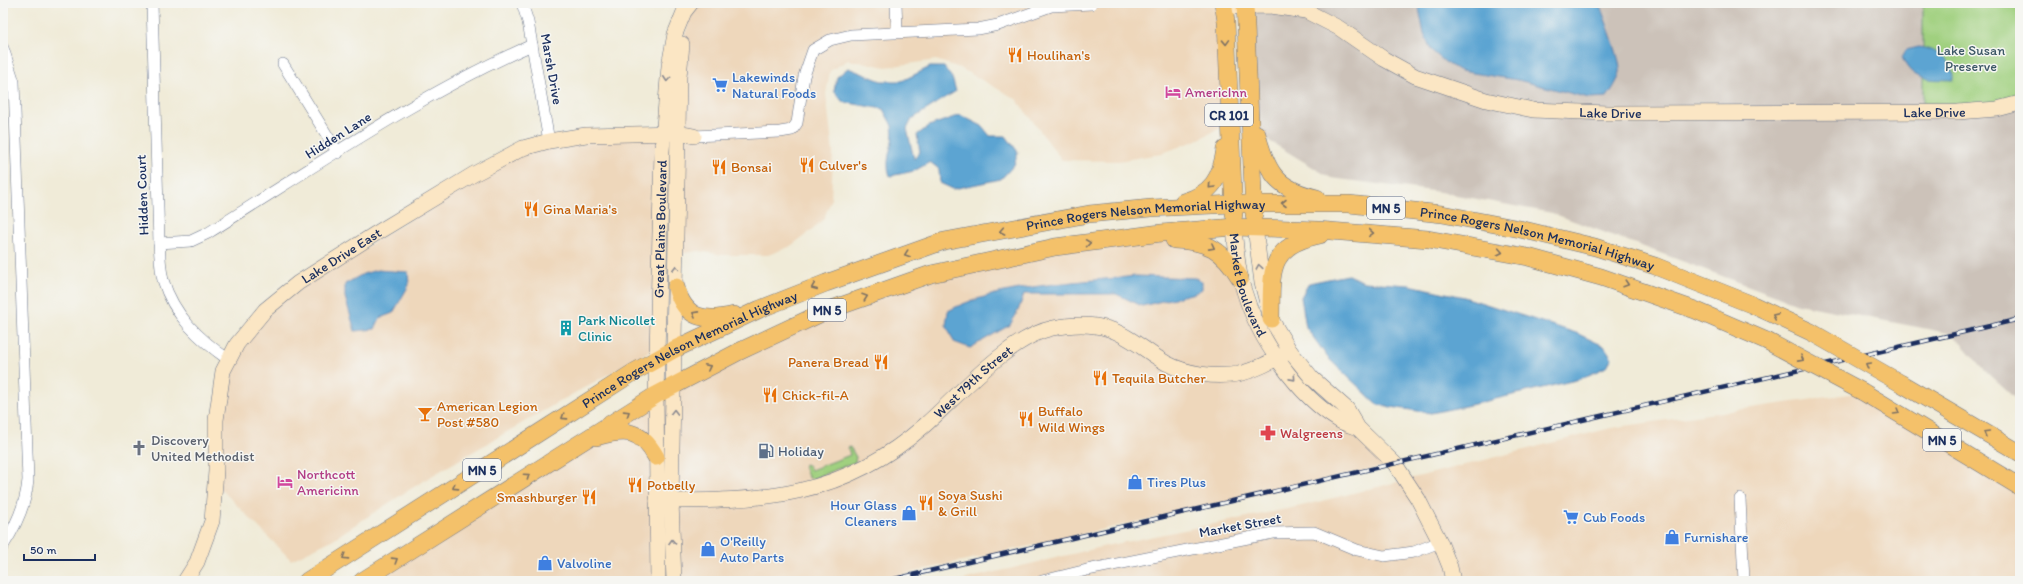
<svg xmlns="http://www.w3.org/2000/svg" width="2023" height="584" viewBox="0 0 2023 584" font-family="Itim,sans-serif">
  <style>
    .built { fill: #eed7bb }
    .industrial { fill: #ccc2b9 }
    .green { fill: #a0d07f; stroke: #5e806e }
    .water { fill: #5ca4d2; stroke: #3c6a98 }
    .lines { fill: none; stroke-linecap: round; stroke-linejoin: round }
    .street-casing { stroke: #667189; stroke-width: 12 }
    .secondary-casing { stroke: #667189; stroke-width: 16 }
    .primary-casing { stroke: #667189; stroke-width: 18 }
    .street { stroke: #fff; stroke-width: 11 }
    .secondary { stroke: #fbe6c4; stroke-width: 15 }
    .primary { stroke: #f4c16b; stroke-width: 17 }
    .rail-casing { stroke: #1b2f5e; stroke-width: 4.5 }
    .rail { stroke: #f6f6f2; stroke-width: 3; stroke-dasharray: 9; stroke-linecap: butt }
    .primary-bridge-casing { stroke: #667189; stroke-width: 18; stroke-linecap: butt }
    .primary-bridge { stroke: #f4c16b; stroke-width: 17 }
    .oneway { stroke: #7d7164 }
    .oneway2 { stroke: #8b8a91 }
    .labels { text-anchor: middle; stroke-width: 3; stroke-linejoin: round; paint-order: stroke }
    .shield { fill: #f6f6f2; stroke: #5d6b8a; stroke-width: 1 }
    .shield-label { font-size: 13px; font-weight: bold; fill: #1b2f5e }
    .park-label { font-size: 14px; fill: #3c5766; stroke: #f6f6f2 }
    .food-label { font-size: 14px; fill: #c56008; stroke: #f6f6f2; text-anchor: start }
    .street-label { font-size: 14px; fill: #1b2f5e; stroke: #f6f6f2 }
    .shop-label { font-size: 14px; fill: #366cbe; stroke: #f6f6f2; text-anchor: start }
    .hotel-label { font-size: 14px; fill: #b23c85; stroke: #f6f6f2; text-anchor: start }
    .culture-label { font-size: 14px; fill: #0d838f; stroke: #f6f6f2; text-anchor: start }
    .health-label { font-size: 14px; fill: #be3a42; stroke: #f6f6f2; text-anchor: start }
    .worship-label { font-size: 14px; fill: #5b616d; stroke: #f6f6f2; text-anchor: start }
    .service-label { font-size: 14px; fill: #4e5e75; stroke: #f6f6f2; text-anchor: start }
  </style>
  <rect width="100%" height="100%" fill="#f6f6f2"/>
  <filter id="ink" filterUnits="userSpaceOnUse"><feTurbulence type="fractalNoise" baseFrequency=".025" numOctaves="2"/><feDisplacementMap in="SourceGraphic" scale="8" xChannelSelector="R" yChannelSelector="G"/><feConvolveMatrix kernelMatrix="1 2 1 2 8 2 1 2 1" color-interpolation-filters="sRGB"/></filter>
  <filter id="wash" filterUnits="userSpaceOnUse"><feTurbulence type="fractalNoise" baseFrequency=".012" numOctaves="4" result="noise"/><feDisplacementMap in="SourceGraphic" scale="16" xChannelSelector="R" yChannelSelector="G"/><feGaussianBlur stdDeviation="0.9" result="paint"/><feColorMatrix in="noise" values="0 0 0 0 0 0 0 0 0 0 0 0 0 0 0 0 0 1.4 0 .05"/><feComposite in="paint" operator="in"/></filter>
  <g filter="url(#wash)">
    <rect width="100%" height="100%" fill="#f0ebd8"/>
    <g class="built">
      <path d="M694 3H1223L1230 123 1197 140 1160 154 1118 161 1062 160 1016 99 960 68 936 60 886 67 848 60 830 71 826 94 833 152 831 201 823 220 807 234 789 247 768 255H722L699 251 676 254 682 45Z"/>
      <path d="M663 133 657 347 555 404 423 481 330 541 291 560 215 483 224 369 262 313 517 151Z"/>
      <path d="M1186 240 1240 278 1295 381 1395 464 873 581H362L673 385 868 296 1101 241Z"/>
      <path d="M1863 392 2020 487V581H958L1106 546 1306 505 1611 428Z"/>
    </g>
    <path class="industrial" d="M1245 3H1924L2020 103V403L1985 371 1953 334 1798 304 1552 213 1440 192 1331 178 1251 130Z"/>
    <g class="green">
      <path d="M1923 3H2020V103L1923 112Z"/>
      <path d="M850 447 856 457 855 462 812 479 808 477 804 466 805 464 808 465 811 470 850 455 848 448Z"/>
    </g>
    <g class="water">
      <path d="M1418 3H1599C1603 14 1622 62 1620 72 1618 81 1612 90 1607 97L1589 98 1518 80 1460 71 1445 62 1431 50 1424 34Z"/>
      <path d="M1919 47C1937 50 1954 60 1953 80 1928 79 1912 82 1902 57L1906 50Z"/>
      <path d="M930 67H944L952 78 956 91 912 119 907 129 914 159 920 152 917 135 929 126 960 115 982 126 990 136H1006L1018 152 1014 165 1001 179 953 189 940 183 939 169 930 162 914 171 890 176C883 157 896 145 892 126 890 121 886 115 883 109L843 102 834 91 837 77 848 68 881 81H902Z"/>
      <path d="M377 270 408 272 409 285 393 313 380 318 375 329 355 331 345 297V284L363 274Z"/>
      <path d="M1348 275 1364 282 1409 285 1464 297 1576 333 1604 346 1612 358 1606 367 1580 379 1470 405 1431 413 1378 405 1328 358 1306 327 1301 297 1309 283Z"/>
      <path d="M1136 276 1195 278 1202 281V289L1195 293 1142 306 1116 294H1024L1018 311 1010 325 970 348 954 342 946 325 948 311C995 285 1082 282 1136 276Z"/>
    </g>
  </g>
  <g filter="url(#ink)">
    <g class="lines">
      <defs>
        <g id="street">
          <path d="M152 3 159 243C160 255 160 269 163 280 174 316 199 339 229 360"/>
          <path d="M522 3 528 22 549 141"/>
          <path d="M896 3 897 32"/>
          <path d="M3 48 14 82 28 480C26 504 16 526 3 546"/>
          <path d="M283 64 338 153"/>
          <path d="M694 136 780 132 792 130 797 123 804 76 813 50 830 40 851 35 978 29 998 25 1051 6 1091 4"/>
          <path d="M159 243 191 241 208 233C314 167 418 95 532 45"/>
          <path d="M1740 499 1744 581"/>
          <path d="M1042 581 1087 570 1273 533 1314 532 1357 550 1384 556 1414 552 1440 542"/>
        </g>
        <g id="secondary">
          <path id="s1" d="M1223 7 1270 6 1306 11 1339 28 1384 59 1415 76 1486 100 1533 110 1607 113 1958 112 1997 109 2020 103"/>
          <path id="s2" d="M1234 227C1236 248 1237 270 1244 291 1258 338 1297 396 1340 421 1345 424 1352 426 1358 428"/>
          <path d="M1255 227 1262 283 1271 319 1290 351 1312 378 1347 409 1358 428 1395 464 1418 499 1440 542 1450 567 1453 581"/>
          <path id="s3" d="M657 501C761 501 842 499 925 425 958 396 1009 337 1053 328 1072 324 1090 323 1109 329 1130 336 1147 352 1166 363 1186 374 1216 378 1238 374 1257 370 1274 360 1290 351"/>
          <path id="s4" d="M185 581 197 562 212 521 216 471V420L223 371 237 344 265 310 298 283 375 234 474 174 523 148 549 141 586 135 678 133 694 136"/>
          <path id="s5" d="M658 581 656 395 662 151 669 66 675 34 684 12 691 3"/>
          <path d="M674 581 671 501 679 77 682 44"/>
        </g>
        <g id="primary">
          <path d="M1223 3 1226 21 1234 215"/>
          <path d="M1245 3 1254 215"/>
          <path d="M1257 134C1267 173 1277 189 1317 198"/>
          <path d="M1183 202C1212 194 1221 178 1225 149"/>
          <path d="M1174 240C1208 241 1222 249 1240 278"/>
          <path d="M676 287C685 319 704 322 734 315"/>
          <path d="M1271 319C1272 272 1266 246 1320 235"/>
          <path d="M1902 384 2020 453"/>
          <path d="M1863 392 2020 487"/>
          <path d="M596 437C625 429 640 428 656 457"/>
          <path id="s6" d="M307 581 634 372 675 349 760 309 826 283 944 241 1089 214 1151 208 1233 204H1349L1442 214 1520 229 1595 247 1655 266 1753 305 1811 332"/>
          <path d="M362 581 656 395 738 352 826 311 931 274 1055 247 1161 233 1234 227 1318 230 1428 239 1528 257 1601 277 1695 310 1767 341"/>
        </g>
      </defs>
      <use href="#street" class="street-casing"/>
      <use href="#secondary" class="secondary-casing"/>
      <use href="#primary" class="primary-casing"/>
      <use href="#street" class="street"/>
      <use href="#secondary" class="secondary"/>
      <use href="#primary" class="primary"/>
      <defs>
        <path id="rail" d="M886 581 2020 319"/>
      </defs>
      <use href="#rail" class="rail-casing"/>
      <use href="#rail" class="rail"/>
      <defs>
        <g id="primary-bridge">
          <path d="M1811 332 1902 384"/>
          <path d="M1767 341 1863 392"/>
        </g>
      </defs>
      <use href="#primary-bridge" class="primary-bridge-casing"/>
      <use href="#primary-bridge" class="primary-bridge"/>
    </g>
    <defs><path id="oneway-chevron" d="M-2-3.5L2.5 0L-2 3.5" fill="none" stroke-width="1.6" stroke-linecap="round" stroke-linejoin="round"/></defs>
    <g class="oneway">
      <use href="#oneway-chevron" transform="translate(1226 42) rotate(88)"/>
      <use href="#oneway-chevron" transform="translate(1211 186) rotate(133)"/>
      <use href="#oneway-chevron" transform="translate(1284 203) rotate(-180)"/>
      <use href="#oneway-chevron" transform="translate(1002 231) rotate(169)"/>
      <use href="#oneway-chevron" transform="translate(1371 233) rotate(4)"/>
      <use href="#oneway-chevron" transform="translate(1088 243) rotate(-8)"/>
      <use href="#oneway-chevron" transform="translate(1212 247) rotate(28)"/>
      <use href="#oneway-chevron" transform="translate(1500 252) rotate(11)"/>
      <use href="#oneway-chevron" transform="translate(907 254) rotate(161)"/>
      <use href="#oneway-chevron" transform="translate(1626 284) rotate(18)"/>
      <use href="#oneway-chevron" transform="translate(814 287) rotate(158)"/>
      <use href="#oneway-chevron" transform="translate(865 297) rotate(-19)"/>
      <use href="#oneway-chevron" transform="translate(695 314) rotate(-151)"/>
      <use href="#oneway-chevron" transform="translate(1775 316) rotate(-155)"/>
      <use href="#oneway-chevron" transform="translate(1801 359) rotate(28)"/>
      <use href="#oneway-chevron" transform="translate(1868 365) rotate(-150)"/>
      <use href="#oneway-chevron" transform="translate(708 367) rotate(-27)"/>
      <use href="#oneway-chevron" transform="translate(1897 412) rotate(31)"/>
      <use href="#oneway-chevron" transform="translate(627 413) rotate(-32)"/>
      <use href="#oneway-chevron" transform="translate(564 417) rotate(147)"/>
      <use href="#oneway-chevron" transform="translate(1986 433) rotate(-150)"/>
      <use href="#oneway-chevron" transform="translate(527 476) rotate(-34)"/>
      <use href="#oneway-chevron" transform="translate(455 487) rotate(147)"/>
      <use href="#oneway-chevron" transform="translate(345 557) rotate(148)"/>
      <use href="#oneway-chevron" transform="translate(395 560) rotate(-32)"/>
    </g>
    <g class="oneway2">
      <use href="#oneway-chevron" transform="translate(667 79) rotate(95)"/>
      <use href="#oneway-chevron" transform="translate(1259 267) rotate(-99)"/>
      <use href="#oneway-chevron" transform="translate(676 268) rotate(-89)"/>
      <use href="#oneway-chevron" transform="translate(1293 378) rotate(48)"/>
      <use href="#oneway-chevron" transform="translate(674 412) rotate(-89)"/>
      <use href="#oneway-chevron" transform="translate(672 542) rotate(-92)"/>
    </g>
  </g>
  <defs>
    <symbol id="restaurant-bare" viewBox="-9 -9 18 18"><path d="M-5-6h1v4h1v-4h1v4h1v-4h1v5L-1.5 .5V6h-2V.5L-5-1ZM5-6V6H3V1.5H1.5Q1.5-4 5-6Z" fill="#e8710a" stroke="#f6f6f2" stroke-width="2.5" paint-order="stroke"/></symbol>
    <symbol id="supermarket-bare" viewBox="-9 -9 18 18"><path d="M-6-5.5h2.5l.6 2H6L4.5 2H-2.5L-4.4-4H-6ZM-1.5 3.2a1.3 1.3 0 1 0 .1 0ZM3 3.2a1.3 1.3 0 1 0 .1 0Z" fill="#3f7fe0" stroke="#f6f6f2" stroke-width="2.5" paint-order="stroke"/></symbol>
    <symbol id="hotel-bare" viewBox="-9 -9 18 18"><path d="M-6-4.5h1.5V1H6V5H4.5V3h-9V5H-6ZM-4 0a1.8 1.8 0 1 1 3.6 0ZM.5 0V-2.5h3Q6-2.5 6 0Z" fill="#d1479c" stroke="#f6f6f2" stroke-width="2.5" paint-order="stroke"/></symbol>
    <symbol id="building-bare" viewBox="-9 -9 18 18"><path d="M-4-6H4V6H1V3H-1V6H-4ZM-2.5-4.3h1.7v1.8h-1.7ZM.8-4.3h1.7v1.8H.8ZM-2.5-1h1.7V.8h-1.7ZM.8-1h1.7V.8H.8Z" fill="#0f9aa8" stroke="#f6f6f2" stroke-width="2.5" paint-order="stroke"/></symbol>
    <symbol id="bar-bare" viewBox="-9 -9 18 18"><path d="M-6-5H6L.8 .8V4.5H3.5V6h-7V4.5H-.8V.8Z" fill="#e8710a" stroke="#f6f6f2" stroke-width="2.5" paint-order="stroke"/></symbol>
    <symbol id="pharmacy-bare" viewBox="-9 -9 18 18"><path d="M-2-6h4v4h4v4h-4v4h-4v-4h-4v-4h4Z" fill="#e0444e" stroke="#f6f6f2" stroke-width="2.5" paint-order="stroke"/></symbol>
    <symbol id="church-bare" viewBox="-9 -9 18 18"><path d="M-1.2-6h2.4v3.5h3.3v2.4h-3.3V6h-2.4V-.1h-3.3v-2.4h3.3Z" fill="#6b7280" stroke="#f6f6f2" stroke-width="2.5" paint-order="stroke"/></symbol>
    <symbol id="fuel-bare" viewBox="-9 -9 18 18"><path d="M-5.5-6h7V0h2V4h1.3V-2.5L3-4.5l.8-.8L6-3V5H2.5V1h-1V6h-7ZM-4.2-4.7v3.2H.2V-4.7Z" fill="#5c6f8a" stroke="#f6f6f2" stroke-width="2.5" paint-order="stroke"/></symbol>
    <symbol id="shop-bare" viewBox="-9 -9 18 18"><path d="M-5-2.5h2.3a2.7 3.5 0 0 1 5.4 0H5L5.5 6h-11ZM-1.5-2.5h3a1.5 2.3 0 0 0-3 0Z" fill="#3f7fe0" stroke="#f6f6f2" stroke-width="2.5" paint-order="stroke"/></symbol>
  </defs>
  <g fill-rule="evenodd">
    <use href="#restaurant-bare" x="1004" y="44" width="22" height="22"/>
    <use href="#supermarket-bare" x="709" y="74" width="22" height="22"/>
    <use href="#hotel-bare" x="1162" y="81" width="22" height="22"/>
    <use href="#restaurant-bare" x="796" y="154" width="22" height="22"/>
    <use href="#restaurant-bare" x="708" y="156" width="22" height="22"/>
    <use href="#restaurant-bare" x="520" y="198" width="22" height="22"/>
    <use href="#building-bare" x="555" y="317" width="22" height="22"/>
    <use href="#restaurant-bare" x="870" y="351" width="22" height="22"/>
    <use href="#restaurant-bare" x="1089" y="367" width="22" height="22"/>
    <use href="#restaurant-bare" x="759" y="384" width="22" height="22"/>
    <use href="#bar-bare" x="414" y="403" width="22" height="22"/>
    <use href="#restaurant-bare" x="1015" y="408" width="22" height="22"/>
    <use href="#pharmacy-bare" x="1257" y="422" width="22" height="22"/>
    <use href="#church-bare" x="128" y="437" width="22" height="22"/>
    <use href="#fuel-bare" x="755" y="440" width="22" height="22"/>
    <use href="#hotel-bare" x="274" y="471" width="22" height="22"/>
    <use href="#shop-bare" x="1124" y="471" width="22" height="22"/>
    <use href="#restaurant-bare" x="624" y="474" width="22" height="22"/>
    <use href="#restaurant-bare" x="578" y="486" width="22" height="22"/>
    <use href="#restaurant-bare" x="915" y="492" width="22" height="22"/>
    <use href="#shop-bare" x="898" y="502" width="22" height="22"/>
    <use href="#supermarket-bare" x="1560" y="506" width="22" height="22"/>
    <use href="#shop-bare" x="1661" y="526" width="22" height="22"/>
    <use href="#shop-bare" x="697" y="538" width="22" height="22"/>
    <use href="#shop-bare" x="534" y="552" width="22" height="22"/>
  </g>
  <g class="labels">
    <g class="shield">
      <rect x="1205" y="104" width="48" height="22" rx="3"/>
      <rect x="1367" y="197" width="38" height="22" rx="3"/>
      <rect x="808" y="299" width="38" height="22" rx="3"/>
      <rect x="1923" y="429" width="38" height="22" rx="3"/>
      <rect x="463" y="459" width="38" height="22" rx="3"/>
    </g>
    <g class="shield-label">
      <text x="1229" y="120">CR 101</text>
      <text x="1386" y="213">MN 5</text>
      <text x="827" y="315">MN 5</text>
      <text x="1942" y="445">MN 5</text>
      <text x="482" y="475">MN 5</text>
    </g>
    <g class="park-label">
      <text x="1971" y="55">Lake Susan<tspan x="1971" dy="16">Preserve</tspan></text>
    </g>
    <g class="food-label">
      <text x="1027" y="60">Houlihan's</text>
      <text x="819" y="170">Culver's</text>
      <text x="731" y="172">Bonsai</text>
      <text x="543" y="214">Gina Maria's</text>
      <text x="869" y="367" text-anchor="end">Panera Bread</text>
      <text x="1112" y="383">Tequila Butcher</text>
      <text x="782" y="400">Chick-fil-A</text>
      <text x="437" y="411">American Legion<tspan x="437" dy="16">Post #580</tspan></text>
      <text x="1038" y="416">Buffalo<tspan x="1038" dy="16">Wild Wings</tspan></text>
      <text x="647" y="490">Potbelly</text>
      <text x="938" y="500">Soya Sushi<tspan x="938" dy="16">&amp; Grill</tspan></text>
      <text x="577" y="502" text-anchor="end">Smashburger</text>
    </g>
    <g class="street-label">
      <text transform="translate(552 69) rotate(80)" y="5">Marsh Drive</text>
      <text dy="5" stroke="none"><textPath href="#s1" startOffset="411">Lake Drive</textPath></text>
      <text dy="5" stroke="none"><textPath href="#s1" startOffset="735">Lake Drive</textPath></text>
      <text transform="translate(338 135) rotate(-32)" y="5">Hidden Lane</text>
      <text transform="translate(142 195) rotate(-92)" y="5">Hidden Court</text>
      <text dy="5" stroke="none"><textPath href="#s6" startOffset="929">Prince Rogers Nelson Memorial Highway</textPath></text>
      <text dy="5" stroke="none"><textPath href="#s5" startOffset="352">Great Plains Boulevard</textPath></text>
      <text dy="5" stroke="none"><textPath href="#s6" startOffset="1325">Prince Rogers Nelson Memorial Highway</textPath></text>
      <text dy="5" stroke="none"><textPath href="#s4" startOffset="385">Lake Drive East</textPath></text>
      <text dy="5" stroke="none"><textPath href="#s2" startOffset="60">Market Boulevard</textPath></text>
      <text dy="5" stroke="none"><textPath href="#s6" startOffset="448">Prince Rogers Nelson Memorial Highway</textPath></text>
      <text dy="5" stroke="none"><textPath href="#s3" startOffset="351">West 79th Street</textPath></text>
      <text transform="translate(1240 525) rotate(-10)" y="5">Market Street</text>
    </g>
    <g class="shop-label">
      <text x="732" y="82">Lakewinds<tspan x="732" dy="16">Natural Foods</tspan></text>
      <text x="1147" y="487">Tires Plus</text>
      <text x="897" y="510" text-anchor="end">Hour Glass<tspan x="897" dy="16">Cleaners</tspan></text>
      <text x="1583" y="522">Cub Foods</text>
      <text x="1684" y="542">Furnishare</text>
      <text x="720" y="546">O'Reilly<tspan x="720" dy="16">Auto Parts</tspan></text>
      <text x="557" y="568">Valvoline</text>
    </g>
    <g class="hotel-label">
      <text x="1185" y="97">AmericInn</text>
      <text x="297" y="479">Northcott<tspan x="297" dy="16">Americinn</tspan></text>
    </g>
    <g class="culture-label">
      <text x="578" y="325">Park Nicollet<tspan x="578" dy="16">Clinic</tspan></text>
    </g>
    <g class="health-label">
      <text x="1280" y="438">Walgreens</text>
    </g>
    <g class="worship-label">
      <text x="151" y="445">Discovery<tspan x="151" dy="16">United Methodist</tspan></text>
    </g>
    <g class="service-label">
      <text x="778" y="456">Holiday</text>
    </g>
  </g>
  <rect width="2023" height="584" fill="none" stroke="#f6f6f2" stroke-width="16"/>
  <path d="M24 554v6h71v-6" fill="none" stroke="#1b2f5e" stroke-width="2"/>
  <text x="30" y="554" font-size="12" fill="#1b2f5e" stroke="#f6f6f2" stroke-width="3" paint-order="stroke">50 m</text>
</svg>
